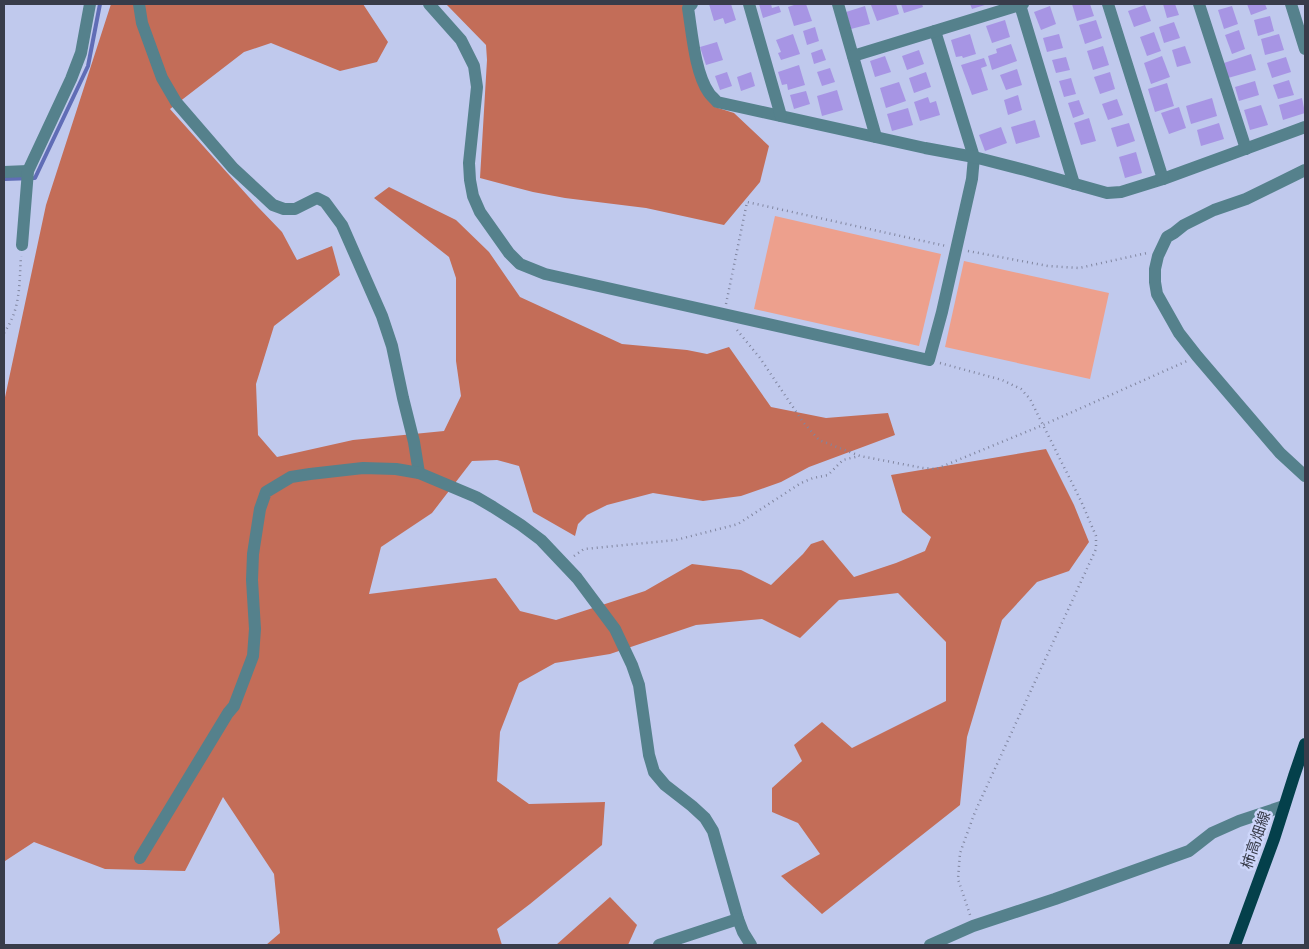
<svg xmlns="http://www.w3.org/2000/svg" width="1309" height="949" viewBox="0 0 1309 949" font-family="'Titillium Web','Noto Sans JP',sans-serif">
  <style>
    .green { fill: #eda08d }
    .forest { fill: #c36d58 }
    .lines { fill: none; stroke-linecap: round; stroke-linejoin: round }
    .stream { stroke: #606db6; stroke-width: 4 }
    .building { fill: #a795e4 }
    .path { stroke: #8086a0; stroke-width: 2.5; stroke-dasharray: 1 4; stroke-linecap: butt }
    .minor { stroke: #55818c; stroke-width: 12 }
    .major { stroke: #04404b; stroke-width: 12 }
    .labels { text-anchor: middle; stroke-width: 5; stroke-linejoin: round; paint-order: stroke }
    .street-label { font-size: 15px; fill: #383c4a; stroke: #cdd6fa }
  </style>
  <rect width="100%" height="100%" fill="#c0c9ed"/>
  <g class="green">
    <path d="M775 216 941 254 919 346 754 309Z"/>
    <path d="M964 261 1109 293 1090 379 945 347Z"/>
  </g>
  <g class="forest">
    <path d="M111 4H363L388 42 377 62 340 71 271 43 244 52 170 109 257 206 282 232 297 260 332 246 340 275 274 326 256 384 258 435 277 457 353 440 444 431 461 396 456 361V278L449 257 374 198 389 187 456 220 489 252 520 297 622 344 687 350 707 354 729 347 771 407 826 418 888 413 895 435 809 467 781 482 741 496 703 501 653 493 607 505 587 515 578 524 575 536 533 512 519 466 497 460 472 461 432 513 381 547 369 594 496 578 520 611 556 620 645 591 692 564 741 570 771 585 803 554 811 544 823 540 854 577 896 563 925 551 931 537 902 512 891 475 1046 449 1074 505 1089 542 1069 571 1037 582 1002 620 967 737 960 805 822 914 781 876 820 854 798 823 772 812V788L802 761 794 745 822 722 852 748 946 701V642L898 593 839 600 800 638 762 619 696 625 610 654 555 663 519 683 500 732 497 781 529 804 605 802 602 845 530 904 497 929 502 945H266L280 933 274 874 223 797 185 871 105 869 34 842 5 861 4 869V402L46 205Z"/>
    <path d="M446 4H685L715 107 734 113 769 146 760 182 724 225 646 208 565 198 533 192 480 178 487 60 486 45Z"/>
    <path d="M610 897 637 925 628 945H556Z"/>
  </g>
  <g class="lines">
    <path class="stream" d="M4 179 35 178 88 66 100 4"/>
  </g>
  <g class="building">
    <path d="M709 4H731L736 20 725 24 723 18 714 21Z"/>
    <path d="M759 4H771L772 8 779 6 781 12 763 18Z"/>
    <path d="M797 4H806L812 21 794 26 788 7Z"/>
    <path d="M874 4H896L899 14 877 21 871 5Z"/>
    <path d="M901 4H922L923 7 904 13Z"/>
    <path d="M970 4H988L972 9Z"/>
    <path d="M1072 4H1090L1094 16 1077 21Z"/>
    <path d="M1163 4H1175L1179 15 1167 18Z"/>
    <path d="M1247 4H1265L1267 9 1251 15Z"/>
    <path d="M1145 5 1151 21 1134 27 1128 11Z"/>
    <path d="M865 6 870 24 851 29 846 12Z"/>
    <path d="M1050 6 1056 24 1041 30 1034 12Z"/>
    <path d="M1232 6 1238 24 1224 29 1218 10Z"/>
    <path d="M1270 16 1274 31 1258 36 1254 20Z"/>
    <path d="M1005 20 1010 37 992 43 986 26Z"/>
    <path d="M1096 20 1102 38 1085 44 1079 25Z"/>
    <path d="M1174 22 1180 38 1164 43 1159 27Z"/>
    <path d="M815 27 819 41 807 45 803 31Z"/>
    <path d="M1239 30 1245 49 1232 54 1225 35Z"/>
    <path d="M1154 32 1161 51 1147 56 1140 37Z"/>
    <path d="M793 34 800 54 781 60 778 53 781 52 776 40Z"/>
    <path d="M970 34 976 54 963 58 962 56 956 57 951 40Z"/>
    <path d="M1059 34 1063 48 1047 52 1043 38Z"/>
    <path d="M1279 34 1284 50 1265 55 1261 39Z"/>
    <path d="M717 42 723 60 706 65 700 47Z"/>
    <path d="M1011 44 1017 61 992 70 988 56 997 53 996 49Z"/>
    <path d="M1103 46 1109 65 1093 70 1087 51Z"/>
    <path d="M1185 46 1191 63 1177 67 1172 50Z"/>
    <path d="M822 49 826 60 814 64 811 53Z"/>
    <path d="M919 50 924 64 907 70 902 56Z"/>
    <path d="M1251 54 1256 70 1228 78 1224 63Z"/>
    <path d="M885 56 891 72 875 77 870 61Z"/>
    <path d="M1162 56 1170 77 1151 84 1144 63Z"/>
    <path d="M1066 57 1070 70 1056 73 1052 60Z"/>
    <path d="M1286 57 1291 72 1272 78 1267 63Z"/>
    <path d="M984 58 987 66 981 68 988 90 972 95 961 65Z"/>
    <path d="M799 65 805 85 788 90 787 84 782 85 778 72Z"/>
    <path d="M830 68 835 82 822 86 817 72Z"/>
    <path d="M1017 69 1022 85 1006 90 1000 75Z"/>
    <path d="M727 72 732 86 720 90 715 76Z"/>
    <path d="M751 72 755 86 741 91 737 77Z"/>
    <path d="M926 72 931 87 914 93 909 78Z"/>
    <path d="M1110 72 1115 89 1100 94 1094 77Z"/>
    <path d="M1071 78 1076 94 1064 97 1059 81Z"/>
    <path d="M1289 80 1294 95 1278 99 1273 85Z"/>
    <path d="M1255 81 1259 95 1239 101 1235 87Z"/>
    <path d="M899 82 906 101 886 108 880 88Z"/>
    <path d="M1167 83 1174 106 1155 112 1148 89Z"/>
    <path d="M837 90 843 110 822 116 817 96Z"/>
    <path d="M806 91 810 104 794 109 790 95Z"/>
    <path d="M1018 95 1022 110 1008 115 1004 100Z"/>
    <path d="M928 97 930 103 936 101 940 115 920 121 914 102Z"/>
    <path d="M1212 98 1217 116 1191 124 1186 106Z"/>
    <path d="M1302 98 1305 113 1283 120 1279 105Z"/>
    <path d="M1117 99 1123 115 1108 120 1102 104Z"/>
    <path d="M1079 100 1084 114 1073 118 1068 103Z"/>
    <path d="M1261 105 1268 125 1250 130 1244 110Z"/>
    <path d="M1179 107 1186 128 1169 134 1161 113Z"/>
    <path d="M908 108 913 125 892 131 887 114Z"/>
    <path d="M1089 118 1096 141 1081 145 1074 123Z"/>
    <path d="M1035 120 1040 137 1016 144 1011 127Z"/>
    <path d="M1129 123 1135 141 1117 147 1111 128Z"/>
    <path d="M1219 123 1224 139 1201 146 1197 130Z"/>
    <path d="M1001 127 1007 143 985 151 979 135Z"/>
    <path d="M1136 152 1142 173 1125 178 1119 157Z"/>
  </g>
  <g class="lines">
    <g class="path">
      <path d="M968 251 1048 266 1079 268 1147 253"/>
      <path d="M726 304 747 202 946 246"/>
      <path d="M737 330 760 358 803 422 819 440 860 456 923 468 936 469 1043 425 1187 361"/>
      <path d="M4 333C21 308 19 285 21 256"/>
      <path d="M940 363 1002 380 1021 389 1030 399 1081 501 1096 536V549L975 812 960 853 958 879 970 915"/>
      <path d="M574 556 584 549 676 540 738 524 801 483 813 478 828 475 843 460 859 456"/>
    </g>
    <g class="minor">
      <path d="M139 4 142 23 162 78 176 102 233 168 273 205 284 209H295L317 198 325 202 342 225 382 316 392 346 403 398 414 442 419 473"/>
      <path d="M429 4 461 40 474 66 477 87 469 163 470 180 473 196 480 212 509 253 520 264 545 274 929 360 942 312 972 179 974 157 935 31"/>
      <path d="M692 4 688 8C692 33 695 73 709 93 711 96 715 99 717 102L925 148 974 157 1025 170 1107 193 1121 192 1163 179 1305 127"/>
      <path d="M749 4 781 116"/>
      <path d="M838 4 876 137"/>
      <path d="M1108 4 1163 179"/>
      <path d="M1199 4 1246 149"/>
      <path d="M1291 4 1305 49"/>
      <path d="M1020 5 1074 184"/>
      <path d="M853 56 1023 4"/>
      <path d="M1305 170 1246 199 1214 210 1184 225 1174 233 1167 237 1158 256 1155 269V282L1157 294 1179 333 1197 356 1280 453 1305 476"/>
      <path d="M4 172 28 171"/>
      <path d="M22 245 28 171 71 79 81 53 90 4"/>
      <path d="M140 858 228 713 234 706 253 656 255 629 252 580 253 554 260 509 266 492 291 477 310 474 363 468 396 469 419 473 476 497 493 507 521 525 541 540 577 578 615 629 632 665 639 685 649 755 654 772 665 785 692 806 705 818 713 831 738 919 743 932 751 945"/>
      <path d="M659 945 738 919"/>
      <path d="M930 945 973 926 1055 899 1189 851 1212 833 1239 821 1284 806"/>
    </g>
    <path class="major" d="M1235 945 1274 839 1294 776 1305 744"/>
  </g>
  <g class="labels">
    <g class="street-label">
      <text transform="translate(1256 840) rotate(-71)" y="5">柿高畑線</text>
    </g>
  </g>
  <rect width="1309" height="949" fill="none" stroke="#383c4a" stroke-width="10"/>
</svg>
